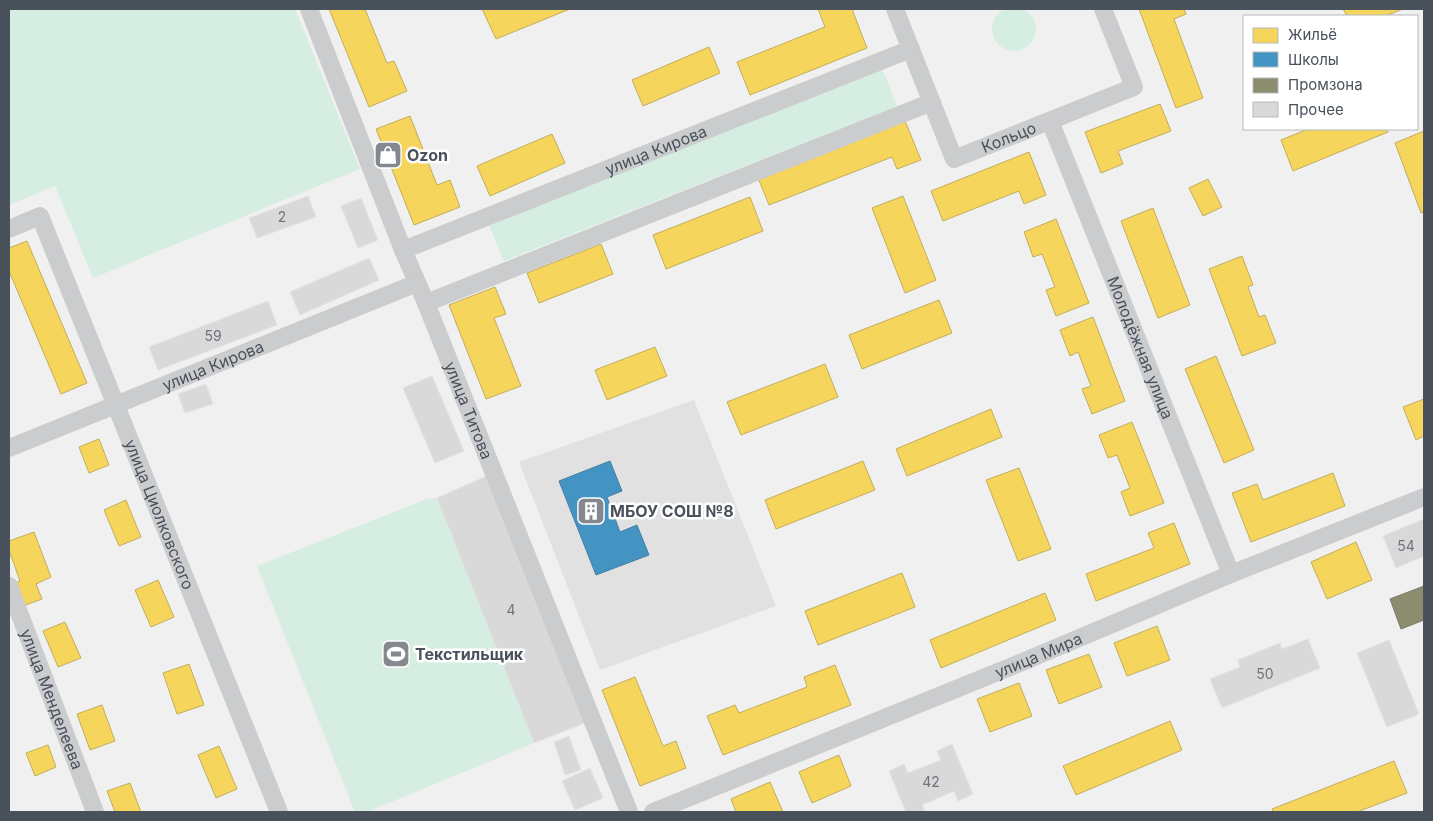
<svg xmlns="http://www.w3.org/2000/svg" width="1433" height="821" viewBox="0 0 1433 821" font-family="Inter,sans-serif">
  <style>
    .education { fill: #e2e1e1 }
    .green { fill: #d6ede1 }
    .homes { fill: #f6d55c; stroke: #c2ad5c }
    .schools { fill: #4393c3; stroke: #457fa4 }
    .industry { fill: #8c8c6e; stroke: #787a68 }
    .building { fill: #d9d9da; stroke: #e2e2e3 }
    .lines { fill: none; stroke-linecap: round; stroke-linejoin: round }
    .minor { stroke: #cbccce; stroke-width: 18 }
    .labels { text-anchor: middle; stroke-width: 5; stroke-linejoin: round; paint-order: stroke }
    .number-label { font-size: 14px; fill: #6e747c }
    .street-label { font-size: 16px; fill: #49515b; stroke: #fff }
    .poi-label { font-size: 16px; font-weight: bold; fill: #49515b; stroke: #fff; text-anchor: start }
  </style>
  <rect width="100%" height="100%" fill="#f0f0f0"/>
  <path class="education" d="M694 400 776 606 600 670 519 462Z"/>
  <g class="green">
    <circle cx="1014" cy="29" r="22"/>
    <path d="M9 9H295L360 169 93 278 55 186 9 205Z"/>
    <path d="M882 68 897 106 504 261 489 225Z"/>
    <path d="M437 498 534 743 367 812H355L257 566 427 499Z"/>
  </g>
  <g class="homes">
    <path d="M329 9H365L387 63 394 61 407 91 369 107Z"/>
    <path d="M482 9H570L496 39Z"/>
    <path d="M818 9H852L867 48 750 95 737 62 825 27Z"/>
    <path d="M1139 9H1184L1186 14 1174 19 1203 98 1176 108Z"/>
    <path d="M1343 9H1403L1385 16H1347Z"/>
    <path d="M709 47 720 73 643 106 632 80Z"/>
    <path d="M1160 104 1171 131 1118 151 1123 164 1101 173 1085 132Z"/>
    <path d="M410 116 437 185 450 180 460 207 414 225 376 129Z"/>
    <path d="M903 116 921 160 897 169 892 157 769 205 756 173Z"/>
    <path d="M1308 129H1387L1388 132 1293 171 1281 140Z"/>
    <path d="M1424 131V212L1421 213 1395 143Z"/>
    <path d="M552 134 565 163 490 196 477 166Z"/>
    <path d="M1029 152 1046 195 1024 204 1019 191 943 221 931 191Z"/>
    <path d="M1208 179 1222 207 1203 216 1189 188Z"/>
    <path d="M903 196 936 280 905 293 872 208Z"/>
    <path d="M750 197 763 231 666 269 653 235Z"/>
    <path d="M1153 208 1190 305 1158 318 1121 221Z"/>
    <path d="M1056 219 1089 303 1056 316 1046 290 1055 287 1042 254 1033 257 1024 232Z"/>
    <path d="M27 241 87 383 61 394 9 271V248Z"/>
    <path d="M601 244 613 274 539 303 527 273Z"/>
    <path d="M1242 256 1253 285 1248 287 1259 317 1265 315 1276 343 1242 356 1209 269Z"/>
    <path d="M495 287 506 314 494 318 521 386 486 399 449 305Z"/>
    <path d="M939 300 952 333 862 369 849 335Z"/>
    <path d="M1093 317 1125 401 1092 414 1082 389 1091 386 1078 352 1070 356 1060 330Z"/>
    <path d="M655 347 667 376 607 400 595 370Z"/>
    <path d="M1216 356 1254 450 1224 463 1185 369Z"/>
    <path d="M825 364 838 397 741 435 727 402Z"/>
    <path d="M1424 399V436L1416 440 1403 407Z"/>
    <path d="M991 409 1002 437 907 476 896 449Z"/>
    <path d="M1132 422 1164 503 1130 516 1121 492 1130 488 1117 455 1108 458 1099 435Z"/>
    <path d="M99 439 109 465 89 473 79 447Z"/>
    <path d="M863 461 875 490 776 529 765 500Z"/>
    <path d="M1019 468 1051 549 1018 561 986 480Z"/>
    <path d="M1333 473 1345 506 1251 542 1232 493 1257 484 1263 500Z"/>
    <path d="M126 500 141 537 119 546 104 510Z"/>
    <path d="M1174 523 1190 564 1096 601 1086 574 1154 548 1148 533Z"/>
    <path d="M34 532 51 577 36 584 42 599 20 607 11 585 20 581 9 550V541Z"/>
    <path d="M1356 542 1372 580 1327 599 1311 562Z"/>
    <path d="M902 573 915 607 818 645 805 611Z"/>
    <path d="M158 580 174 617 151 627 135 590Z"/>
    <path d="M1045 593 1056 620 941 668 930 640Z"/>
    <path d="M65 622 81 658 58 667 43 631Z"/>
    <path d="M1157 626 1170 660 1127 676 1114 643Z"/>
    <path d="M1089 654 1102 687 1059 704 1046 670Z"/>
    <path d="M189 664 204 705 177 714 163 673Z"/>
    <path d="M835 665 851 705 723 755 707 716 735 705 739 713 807 687 804 677Z"/>
    <path d="M635 677 663 746 676 741 686 768 640 786 602 690Z"/>
    <path d="M1019 683 1032 716 990 732 977 699Z"/>
    <path d="M102 705 115 741 90 750 77 714Z"/>
    <path d="M1170 721 1182 750 1076 795 1063 766Z"/>
    <path d="M48 745 56 767 35 776 26 753Z"/>
    <path d="M219 746 237 789 216 798 198 755Z"/>
    <path d="M839 755 851 786 812 803 799 772Z"/>
    <path d="M1394 761 1407 793 1357 812H1273L1272 809Z"/>
    <path d="M770 782 783 812H736L731 799Z"/>
    <path d="M130 783 141 812H115L107 791Z"/>
  </g>
  <path class="schools" d="M610 461 622 491 607 497 620 532 637 525 649 555 596 575 559 481Z"/>
  <path class="industry" d="M1424 586V620L1401 629 1390 599Z"/>
  <g class="building">
    <path d="M308 196 316 217 257 238 249 218Z"/>
    <path d="M361 198 378 240 358 248 341 206Z"/>
    <path d="M369 258 379 280 300 315 290 292Z"/>
    <path d="M268 301 277 325 158 370 149 347Z"/>
    <path d="M432 376 464 451 435 463 403 388Z"/>
    <path d="M206 384 213 404 185 413 178 394Z"/>
    <path d="M487 476 585 723 534 743 437 498Z"/>
    <path d="M1424 519V556L1396 568 1383 536Z"/>
    <path d="M1308 639 1320 668 1222 708 1210 679 1240 667 1238 660 1280 643 1282 649Z"/>
    <path d="M1389 640 1419 714 1387 727 1357 653Z"/>
    <path d="M569 736 581 770 565 775 554 742Z"/>
    <path d="M952 744 973 794 958 801 954 791 922 805 925 812H906L889 771 904 764 908 773 941 760 937 751Z"/>
    <path d="M590 768 603 798 575 810 562 781Z"/>
  </g>
  <g class="lines">
    <g class="minor">
      <path id="s1" d="M309 9 403 250 426 303 629 812"/>
      <path id="s2" d="M895 9 954 159 1134 87 1103 9"/>
      <path id="s3" d="M1050 121 1231 574"/>
      <path id="s4" d="M9 229 40 216 279 812"/>
      <path id="s5" d="M403 250 911 49"/>
      <path d="M426 303 932 102"/>
      <path id="s6" d="M9 448 417 283"/>
      <path id="s7" d="M9 586 95 812"/>
      <path id="s8" d="M653 812 1020 663 1231 574 1424 497"/>
    </g>
  </g>
  <defs>
    <symbol id="shop-square" viewBox="-11 -11 22 22"><rect x="-9" y="-9" width="18" height="18" rx="4" fill="#83898f" stroke="#fff"/><path d="M-5-2.5h2.3a2.7 3.5 0 0 1 5.4 0H5L5.5 6h-11ZM-1.5-2.5h3a1.5 2.3 0 0 0-3 0Z" fill="#fff"/></symbol>
    <symbol id="building-square" viewBox="-11 -11 22 22"><rect x="-9" y="-9" width="18" height="18" rx="4" fill="#83898f" stroke="#fff"/><path d="M-4-6H4V6H1V3H-1V6H-4ZM-2.5-4.3h1.7v1.8h-1.7ZM.8-4.3h1.7v1.8H.8ZM-2.5-1h1.7V.8h-1.7ZM.8-1h1.7V.8H.8Z" fill="#fff"/></symbol>
    <symbol id="stadium-square" viewBox="-11 -11 22 22"><rect x="-9" y="-9" width="18" height="18" rx="4" fill="#83898f" stroke="#fff"/><path d="M0-5a6.5 5 0 1 0 0 10a6.5 5 0 1 0 0-10ZM-3.5-1.8h7v3.6h-7Z" fill="#fff"/></symbol>
  </defs>
  <g fill-rule="evenodd">
    <use href="#shop-square" x="372" y="139" width="32" height="32"/>
    <use href="#building-square" x="575" y="495" width="32" height="32"/>
    <use href="#stadium-square" x="380" y="638" width="32" height="32"/>
  </g>
  <g class="labels">
    <g class="number-label">
      <text x="282" y="222">2</text>
      <text x="213" y="341">59</text>
      <text x="1406" y="551">54</text>
      <text x="511" y="615">4</text>
      <text x="1265" y="679">50</text>
      <text x="931" y="787">42</text>
    </g>
    <g class="street-label">
      <text dy="6" stroke="none"><textPath href="#s2" startOffset="220">Кольцо</textPath></text>
      <text dy="6" stroke="none"><textPath href="#s5" startOffset="272">улица Кирова</textPath></text>
      <text dy="6" stroke="none"><textPath href="#s3" startOffset="244">Молодёжная улица</textPath></text>
      <text dy="6" stroke="none"><textPath href="#s6" startOffset="220">улица Кирова</textPath></text>
      <text dy="6" stroke="none"><textPath href="#s1" startOffset="432">улица Титова</textPath></text>
      <text dy="6" stroke="none"><textPath href="#s4" startOffset="355">улица Циолковского</textPath></text>
      <text dy="6" stroke="none"><textPath href="#s8" startOffset="416">улица Мира</textPath></text>
      <text dy="6" stroke="none"><textPath href="#s7" startOffset="121">улица Менделеева</textPath></text>
    </g>
    <g class="poi-label">
      <text x="407" y="161">Ozon</text>
      <text x="610" y="517">МБОУ СОШ №8</text>
      <text x="415" y="660">Текстильщик</text>
    </g>
  </g>
  <rect width="1433" height="821" fill="none" stroke="#49515b" stroke-width="20"/>
  <rect x="1243" y="15" width="175" height="115" fill="#ffffff" stroke="#b6b9bd"/>
  <rect x="1253" y="28" width="25" height="15" fill="#f6d55c" stroke="#b6b9bd"/>
  <text x="1288" y="40" font-size="15" fill="#49515b">Жильё</text>
  <rect x="1253" y="52" width="25" height="15" fill="#4393c3" stroke="#b6b9bd"/>
  <text x="1288" y="65" font-size="15" fill="#49515b">Школы</text>
  <rect x="1253" y="78" width="25" height="15" fill="#8c8c6e" stroke="#b6b9bd"/>
  <text x="1288" y="90" font-size="15" fill="#49515b">Промзона</text>
  <rect x="1253" y="102" width="25" height="15" fill="#d9d9da" stroke="#b6b9bd"/>
  <text x="1288" y="115" font-size="15" fill="#49515b">Прочее</text>
</svg>
